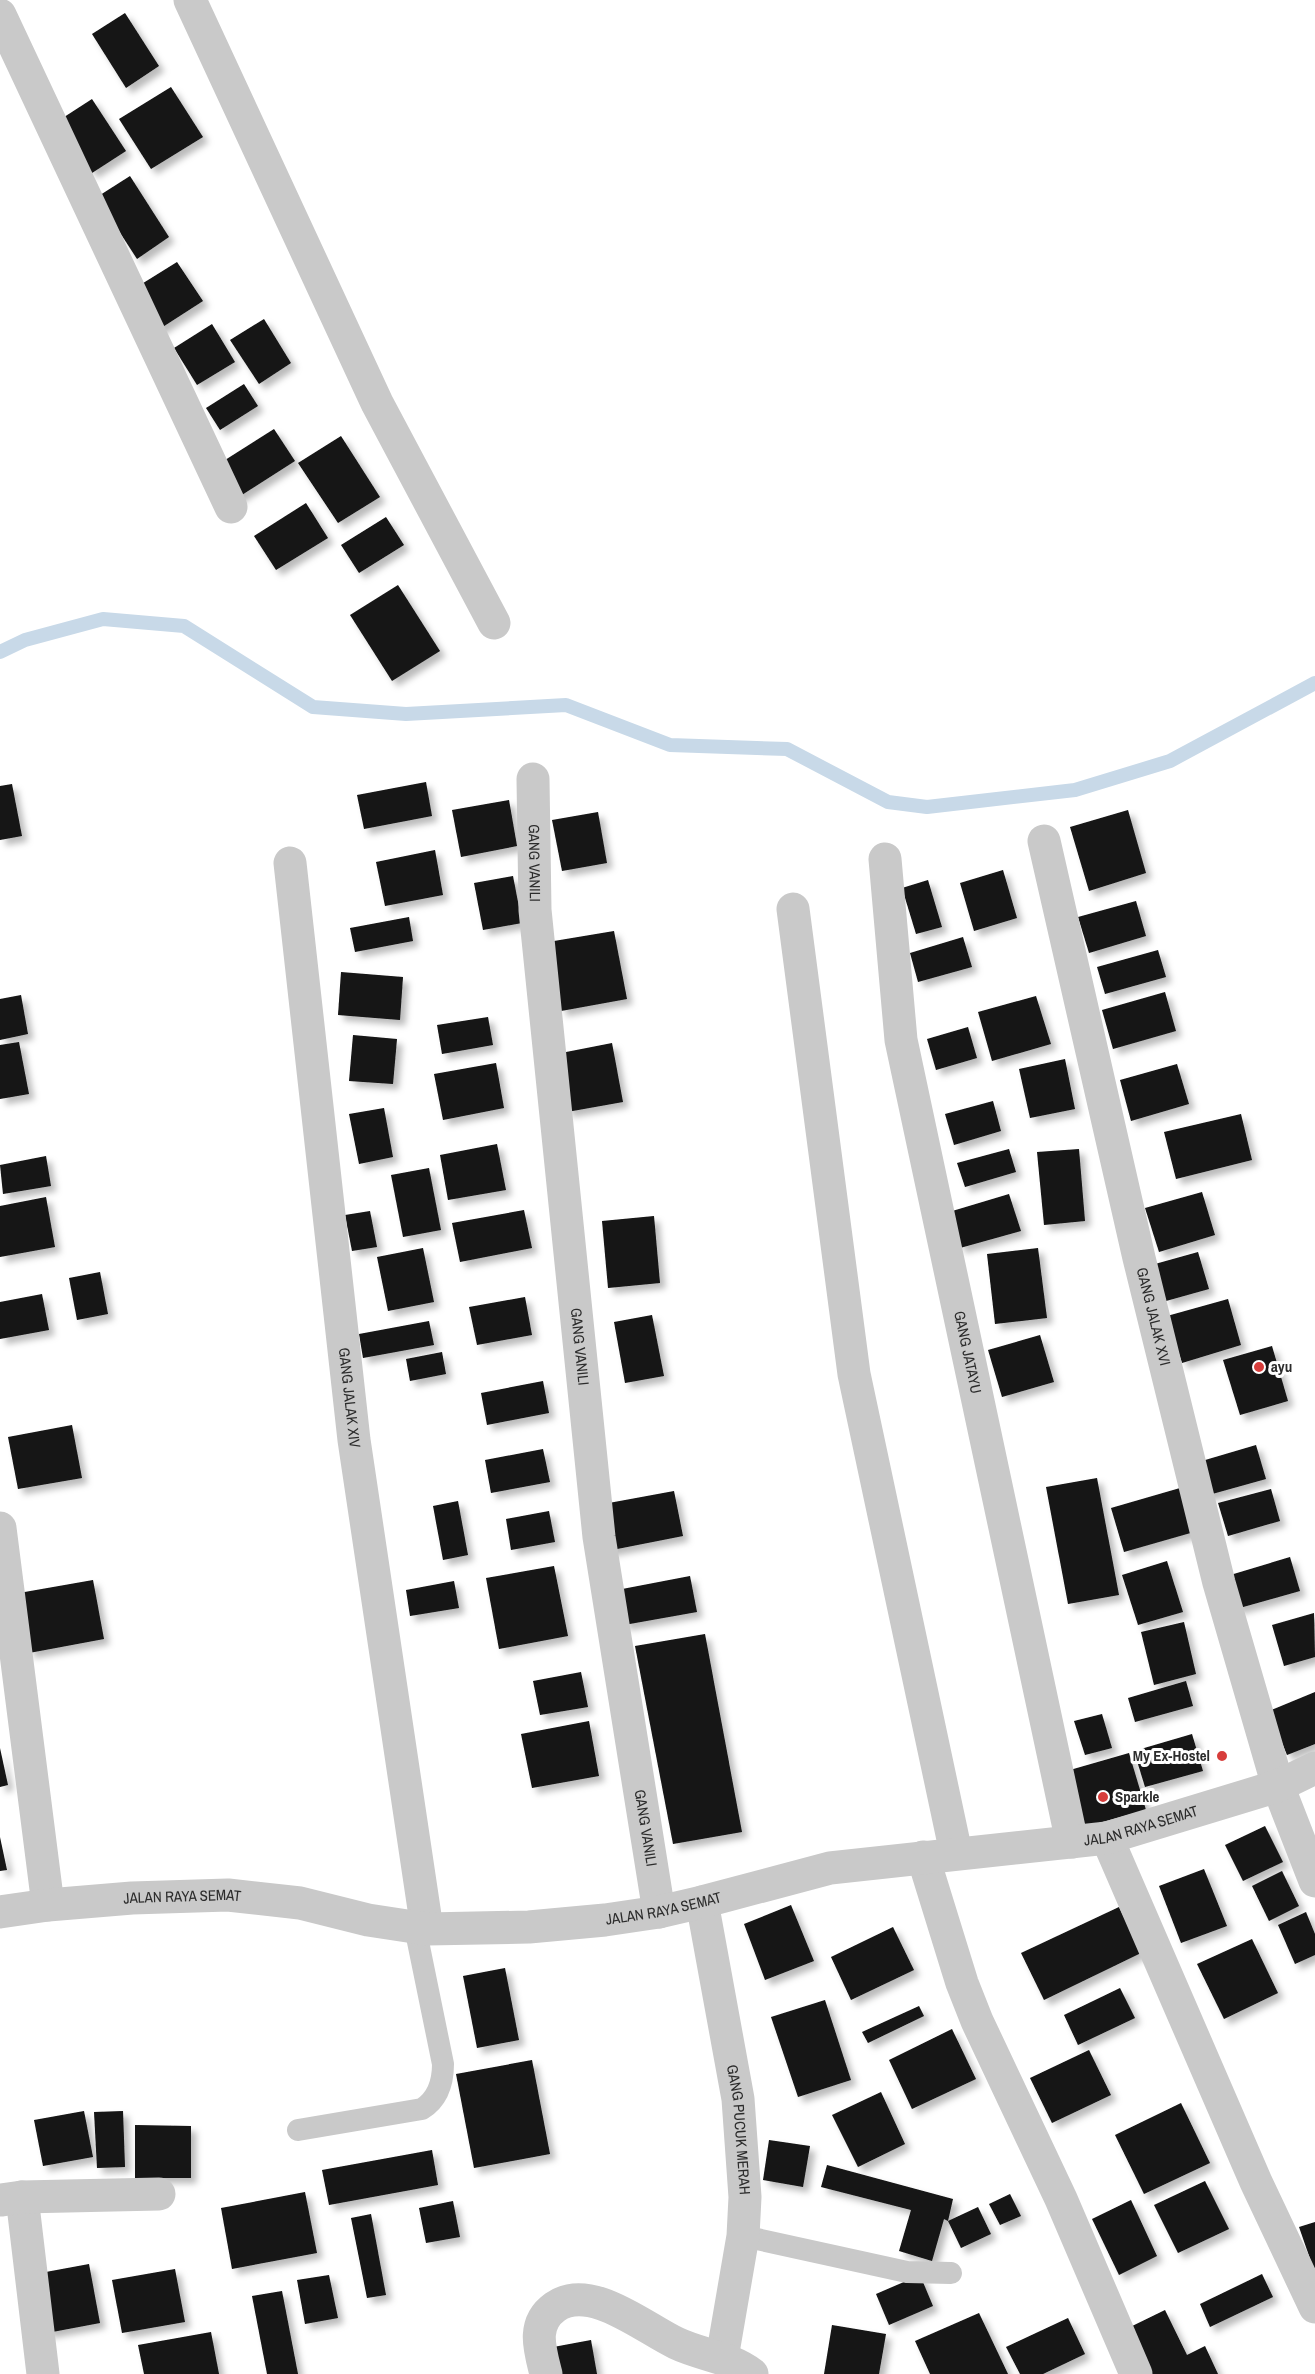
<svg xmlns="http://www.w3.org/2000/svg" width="1315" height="2374" viewBox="0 0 1315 2374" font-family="'Archivo Narrow',sans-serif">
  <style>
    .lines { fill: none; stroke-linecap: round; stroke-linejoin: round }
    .stream { stroke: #c8d9e8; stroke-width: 14 }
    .building { fill: #131313; filter: url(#shadow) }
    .service { stroke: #c9c9c9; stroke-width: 22 }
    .minor { stroke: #c9c9c9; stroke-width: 33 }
    .tertiary { stroke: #c9c9c9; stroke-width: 33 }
    .poi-dot { fill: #d73d3b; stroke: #fff; stroke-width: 2 }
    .labels { text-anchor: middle; stroke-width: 6; stroke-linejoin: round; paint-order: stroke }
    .street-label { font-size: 15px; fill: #2c2c2c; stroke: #fff }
    .poi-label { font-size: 15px; font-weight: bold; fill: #2c2c2c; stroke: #fff; text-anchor: start }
  </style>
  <defs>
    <filter id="shadow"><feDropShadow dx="5.5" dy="5.5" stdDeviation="3" flood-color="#0004"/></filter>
  </defs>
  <rect width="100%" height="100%" fill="#fff"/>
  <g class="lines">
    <path class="stream" d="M0 652 25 640 103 619 184 626 313 707 406 714 566 705 670 745 787 749 888 802 927 807 1075 790 1170 761 1315 683"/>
  </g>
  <g class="building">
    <path d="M125 13 159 66 126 88 92 34Z"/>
    <path d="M171 87 203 137 151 169 119 119Z"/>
    <path d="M92 99 126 151 92 173 58 121Z"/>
    <path d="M130 176 169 237 137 259 97 197Z"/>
    <path d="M177 262 203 301 158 330 132 290Z"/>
    <path d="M264 319 291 363 259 384 230 340Z"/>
    <path d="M212 324 235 362 197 385 174 348Z"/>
    <path d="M244 384 258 406 220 430 206 408Z"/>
    <path d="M274 429 295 461 234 500 214 467Z"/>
    <path d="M341 436 380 497 338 523 298 463Z"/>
    <path d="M306 503 328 538 276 570 254 536Z"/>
    <path d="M386 517 404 545 359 573 341 545Z"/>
    <path d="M398 585 440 651 392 681 350 615Z"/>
    <path d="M426 782 432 816 364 829 357 795Z"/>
    <path d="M12 784 22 836 0 840V786Z"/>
    <path d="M509 800 517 846 461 857 452 810Z"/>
    <path d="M1128 810 1146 873 1089 891 1070 827Z"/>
    <path d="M598 812 607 863 562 871 552 820Z"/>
    <path d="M435 850 443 895 385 906 376 862Z"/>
    <path d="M1003 870 1017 918 974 931 960 883Z"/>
    <path d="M513 876 522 923 483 930 474 883Z"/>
    <path d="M928 880 942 927 916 934 902 888Z"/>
    <path d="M1136 901 1146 936 1089 953 1078 917Z"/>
    <path d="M409 917 413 941 355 952 350 928Z"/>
    <path d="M614 931 627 999 561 1011 548 942Z"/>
    <path d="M963 937 972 967 918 982 910 953Z"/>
    <path d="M1158 950 1166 977 1105 994 1097 967Z"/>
    <path d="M341 972 403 977 400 1020 338 1015Z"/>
    <path d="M1165 992 1176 1031 1113 1049 1102 1010Z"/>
    <path d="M21 995 28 1034 0 1040V999Z"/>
    <path d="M1036 996 1051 1044 992 1061 978 1012Z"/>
    <path d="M488 1017 493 1045 442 1054 437 1025Z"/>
    <path d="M968 1027 977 1058 936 1070 927 1039Z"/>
    <path d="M353 1035 397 1039 393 1084 349 1081Z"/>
    <path d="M19 1042 29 1094 0 1099V1045Z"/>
    <path d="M612 1043 623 1102 567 1112 556 1054Z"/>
    <path d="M1065 1059 1075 1109 1030 1118 1019 1069Z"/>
    <path d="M496 1063 504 1108 443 1120 434 1074Z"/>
    <path d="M1177 1064 1189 1104 1131 1121 1120 1080Z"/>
    <path d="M993 1101 1001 1131 954 1145 945 1114Z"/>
    <path d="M384 1108 393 1157 359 1164 349 1114Z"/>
    <path d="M1241 1114 1252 1160 1176 1179 1164 1132Z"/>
    <path d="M497 1144 506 1190 448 1200 440 1155Z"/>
    <path d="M1009 1149 1016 1172 965 1187 957 1163Z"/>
    <path d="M1079 1149 1085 1221 1044 1225 1037 1152Z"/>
    <path d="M46 1156 51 1186 3 1194 0 1165Z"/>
    <path d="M429 1168 441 1230 403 1237 391 1175Z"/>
    <path d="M1202 1192 1215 1235 1159 1252 1145 1208Z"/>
    <path d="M1009 1194 1021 1231 960 1248 949 1212Z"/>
    <path d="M46 1197 55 1247 0 1257V1206Z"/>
    <path d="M524 1210 532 1248 460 1262 452 1223Z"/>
    <path d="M370 1211 377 1247 352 1251 345 1215Z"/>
    <path d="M654 1216 660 1283 608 1288 602 1221Z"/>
    <path d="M423 1248 434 1302 388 1311 377 1257Z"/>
    <path d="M1038 1248 1047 1318 995 1324 987 1254Z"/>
    <path d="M1198 1252 1209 1289 1166 1301 1155 1264Z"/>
    <path d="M100 1272 108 1314 77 1320 69 1278Z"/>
    <path d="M42 1294 49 1330 0 1339V1302Z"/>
    <path d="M525 1297 532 1335 477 1345 469 1307Z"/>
    <path d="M1228 1299 1241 1345 1182 1363 1167 1316Z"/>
    <path d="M652 1315 664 1376 625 1383 614 1322Z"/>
    <path d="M429 1321 434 1345 363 1358 359 1334Z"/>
    <path d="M1040 1335 1054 1382 1002 1397 988 1350Z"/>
    <path d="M1272 1346 1288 1401 1240 1415 1223 1360Z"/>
    <path d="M442 1352 446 1374 410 1381 406 1359Z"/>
    <path d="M543 1381 549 1413 487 1425 481 1393Z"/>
    <path d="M72 1425 82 1478 18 1489 8 1437Z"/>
    <path d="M1256 1445 1266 1479 1205 1496 1195 1463Z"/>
    <path d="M543 1449 550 1482 491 1493 485 1460Z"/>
    <path d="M1097 1478 1119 1595 1068 1604 1046 1487Z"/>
    <path d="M1180 1488 1194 1532 1124 1552 1111 1508Z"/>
    <path d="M1271 1489 1280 1521 1228 1536 1218 1503Z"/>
    <path d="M674 1491 683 1536 607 1551 598 1505Z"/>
    <path d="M458 1501 468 1555 443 1560 433 1506Z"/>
    <path d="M549 1511 555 1542 511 1550 506 1519Z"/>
    <path d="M1290 1557 1300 1591 1236 1609 1227 1576Z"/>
    <path d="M1167 1561 1183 1612 1138 1625 1122 1575Z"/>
    <path d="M554 1566 568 1636 499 1649 486 1578Z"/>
    <path d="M690 1576 697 1612 624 1625 617 1590Z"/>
    <path d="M93 1580 104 1639 29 1653 19 1593Z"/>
    <path d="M454 1581 459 1608 410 1616 406 1590Z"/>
    <path d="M1314 1613 1315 1657 1284 1666 1272 1625Z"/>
    <path d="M1184 1622 1196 1674 1154 1685 1141 1632Z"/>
    <path d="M705 1634 742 1832 673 1844 635 1646Z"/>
    <path d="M581 1672 588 1707 540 1715 533 1681Z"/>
    <path d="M1186 1681 1193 1706 1135 1722 1128 1698Z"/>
    <path d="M1315 1692V1744L1287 1755 1269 1711Z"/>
    <path d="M1102 1714 1112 1748 1085 1755 1074 1721Z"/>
    <path d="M589 1721 599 1776 532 1788 521 1734Z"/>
    <path d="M1192 1734 1203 1771 1145 1787 1134 1751Z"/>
    <path d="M0 1748 8 1785 0 1787Z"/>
    <path d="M1129 1753 1146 1810 1080 1828 1063 1772Z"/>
    <path d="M1265 1826 1283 1862 1243 1881 1225 1845Z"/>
    <path d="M0 1837 7 1870 0 1871Z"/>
    <path d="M1204 1869 1227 1926 1181 1943 1159 1886Z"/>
    <path d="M1282 1871 1299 1906 1269 1921 1252 1886Z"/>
    <path d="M791 1905 814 1961 765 1980 744 1924Z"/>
    <path d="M1119 1907 1141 1953 1044 2000 1021 1953Z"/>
    <path d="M1306 1912 1315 1934V1955L1295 1964 1278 1925Z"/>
    <path d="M893 1927 914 1970 851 2000 831 1957Z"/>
    <path d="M1252 1939 1278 1993 1224 2019 1197 1964Z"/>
    <path d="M505 1968 519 2040 477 2048 463 1976Z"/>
    <path d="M1120 1988 1135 2018 1078 2045 1064 2015Z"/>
    <path d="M825 2000 851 2080 798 2097 771 2017Z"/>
    <path d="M919 2006 924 2016 868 2043 862 2032Z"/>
    <path d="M952 2029 976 2079 912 2109 889 2060Z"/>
    <path d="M1089 2050 1111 2095 1052 2123 1030 2078Z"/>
    <path d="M532 2060 550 2154 474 2168 456 2074Z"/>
    <path d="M881 2092 905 2144 858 2167 832 2115Z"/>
    <path d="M1181 2103 1210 2163 1144 2194 1115 2135Z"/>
    <path d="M84 2111 93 2157 43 2166 34 2120Z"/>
    <path d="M123 2111 125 2167 97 2168 94 2112Z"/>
    <path d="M135 2125 191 2126V2178H135Z"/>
    <path d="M769 2140 810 2146 803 2187 763 2180Z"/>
    <path d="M432 2150 438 2185 329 2205 322 2170Z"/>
    <path d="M827 2165 953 2199 948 2221 944 2219 932 2261 899 2251 911 2210 821 2187Z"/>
    <path d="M1205 2181 1229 2229 1178 2253 1154 2205Z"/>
    <path d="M305 2192 317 2253 232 2269 221 2208Z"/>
    <path d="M1010 2194 1021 2216 1000 2225 989 2204Z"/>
    <path d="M1131 2200 1157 2256 1119 2275 1092 2219Z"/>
    <path d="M453 2201 460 2237 426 2243 419 2208Z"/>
    <path d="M978 2207 991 2234 961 2248 948 2221Z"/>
    <path d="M371 2214 386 2295 367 2298 351 2218Z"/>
    <path d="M1315 2222V2273L1299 2227Z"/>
    <path d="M89 2264 100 2323 47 2333 35 2274Z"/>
    <path d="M175 2269 185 2322 122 2333 112 2280Z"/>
    <path d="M1262 2274 1273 2297 1210 2327 1200 2304Z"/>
    <path d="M329 2275 338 2318 305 2324 297 2280Z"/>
    <path d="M920 2275 933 2306 889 2325 876 2294Z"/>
    <path d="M282 2291 298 2374H267L252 2296Z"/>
    <path d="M1165 2310 1187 2355 1205 2346 1218 2374H1146L1124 2330Z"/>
    <path d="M979 2313 1008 2374H930L915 2341Z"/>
    <path d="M1068 2318 1085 2354 1043 2374H1020L1006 2347Z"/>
    <path d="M832 2325 886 2334 879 2374H824Z"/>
    <path d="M211 2332 219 2374H144L138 2345Z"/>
    <path d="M591 2340 597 2374H552L548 2348Z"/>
  </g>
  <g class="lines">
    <g class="service">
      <path d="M298 2130 422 2109C438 2099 443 2083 443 2064L415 1927"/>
      <path d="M743 2236 907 2272 951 2273"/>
    </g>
    <g class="minor">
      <path d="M190 0 377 403 494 623"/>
      <path d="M0 15 231 507"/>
      <path id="s1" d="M533 779 535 910 599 1537 659 1912"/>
      <path id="s2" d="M1044 841 1139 1258 1219 1583 1278 1786 1315 1881"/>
      <path id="s3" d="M885 859 901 1040 1072 1842"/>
      <path id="s4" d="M290 863 354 1440 427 1929"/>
      <path d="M793 909 854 1374 956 1853"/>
      <path d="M0 1528 48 1905"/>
      <path d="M1107 1838 1256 2182 1315 2307"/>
      <path d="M923 1857 962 1983 977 2021 1061 2199 1136 2374"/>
      <path id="s5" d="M702 1902 738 2099 745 2197 743 2236 722 2358"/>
      <path d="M22 2197 43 2374"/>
      <path d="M2 2200 22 2197 159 2194"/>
      <path d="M546 2374C540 2350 531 2324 555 2307 590 2282 644 2328 676 2343 701 2355 730 2357 752 2374"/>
    </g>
    <path class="tertiary" id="s6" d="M0 1912 48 1905 132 1898 228 1895 300 1903 368 1920 427 1929 529 1927 605 1920 659 1912 702 1902 830 1868 1107 1838 1278 1786 1315 1768"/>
  </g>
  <g class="poi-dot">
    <circle cx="1259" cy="1367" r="6"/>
    <circle cx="1222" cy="1756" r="6"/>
    <circle cx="1103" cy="1797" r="6"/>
  </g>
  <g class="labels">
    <g class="street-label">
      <text dy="5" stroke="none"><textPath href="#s1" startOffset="84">GANG VANILI</textPath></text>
      <text dy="5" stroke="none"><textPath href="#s2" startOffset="488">GANG JALAK XVI</textPath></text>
      <text dy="5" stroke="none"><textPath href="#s1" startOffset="570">GANG VANILI</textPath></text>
      <text dy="5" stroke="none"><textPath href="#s3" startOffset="501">GANG JATAYU</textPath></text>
      <text dy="5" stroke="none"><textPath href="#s4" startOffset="538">GANG JALAK XIV</textPath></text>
      <text dy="5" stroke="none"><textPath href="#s6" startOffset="1155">JALAN RAYA SEMAT</textPath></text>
      <text dy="5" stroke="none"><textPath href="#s1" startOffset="1056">GANG VANILI</textPath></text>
      <text dy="5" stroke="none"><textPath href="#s6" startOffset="183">JALAN RAYA SEMAT</textPath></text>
      <text dy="5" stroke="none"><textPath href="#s6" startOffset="669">JALAN RAYA SEMAT</textPath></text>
      <text dy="5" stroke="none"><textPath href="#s5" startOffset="231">GANG PUCUK MERAH</textPath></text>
    </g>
    <g class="poi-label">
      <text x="1271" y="1372">ayu</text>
      <text x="1210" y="1761" text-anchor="end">My Ex-Hostel</text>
      <text x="1115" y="1802">Sparkle</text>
    </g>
  </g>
</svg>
